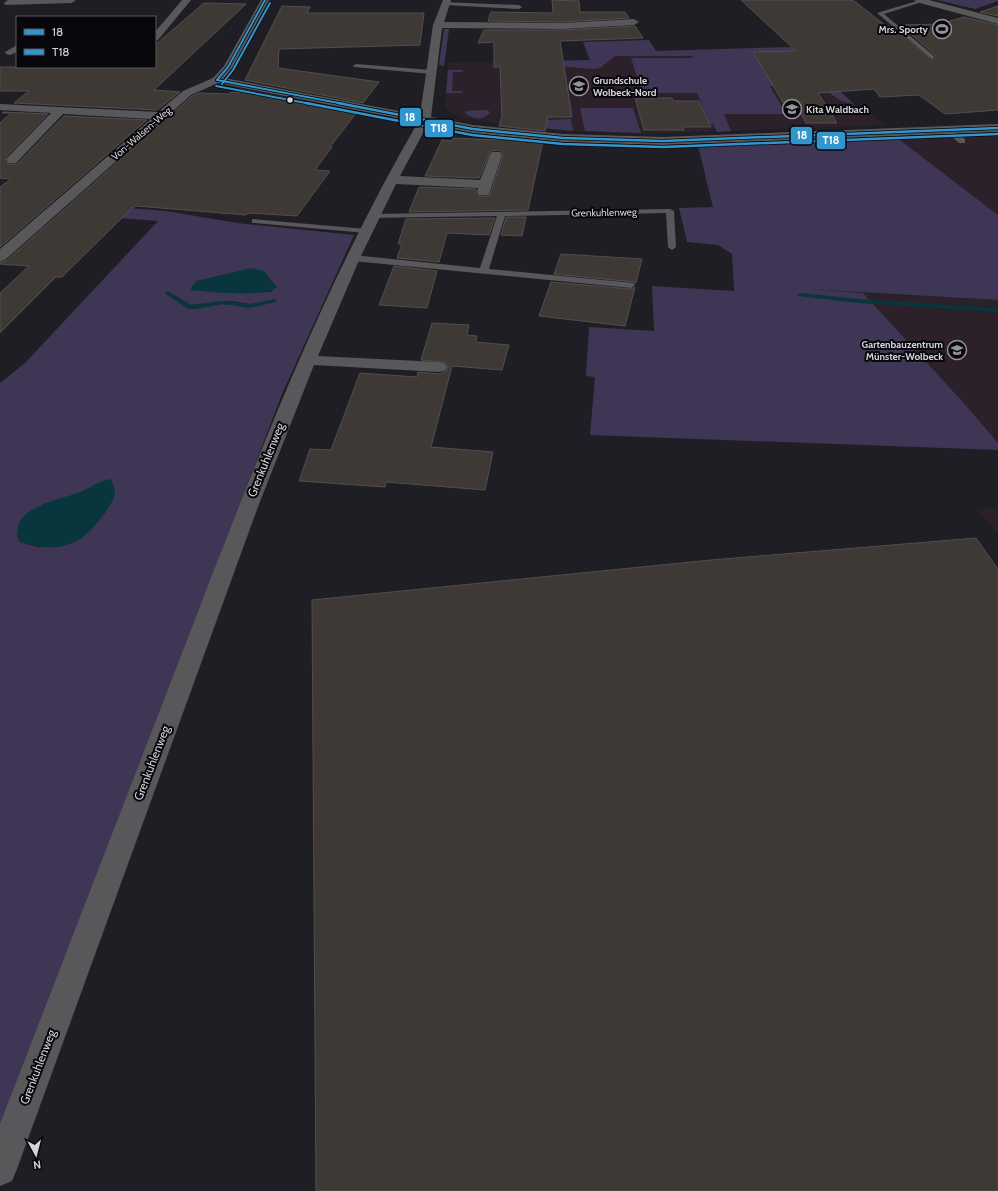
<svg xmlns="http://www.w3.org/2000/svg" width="998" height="1191" viewBox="0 0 998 1191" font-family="Cabin,sans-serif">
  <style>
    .education { fill: #2c202a }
    .green { fill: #3e3654; fill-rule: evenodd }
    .water { fill: #08363c }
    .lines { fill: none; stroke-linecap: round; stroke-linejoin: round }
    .stream { fill: #08363c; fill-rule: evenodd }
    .building { fill: #3e3935; stroke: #504f50 }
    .lane { fill: #58585b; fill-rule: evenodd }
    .street { fill: #58585b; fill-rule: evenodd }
    .secondary { fill: #5a595a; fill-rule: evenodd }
    .bus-1-far1-casing { stroke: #08070b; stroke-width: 3.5 }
    .bus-1-casing { stroke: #08070b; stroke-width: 4 }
    .bus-2-far1-casing { stroke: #08070b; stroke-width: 3.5 }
    .bus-2-casing { stroke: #08070b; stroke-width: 4 }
    .bus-1-far1 { stroke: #3196cd; stroke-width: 2 }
    .bus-1 { stroke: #3196cd; stroke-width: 2.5 }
    .bus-2-far1 { stroke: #3196cd; stroke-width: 2 }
    .bus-2 { stroke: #3196cd; stroke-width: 2.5 }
    .bus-dot { fill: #d3d2d8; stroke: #08070b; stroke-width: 1.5 }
    .labels { text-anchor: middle; stroke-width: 4; stroke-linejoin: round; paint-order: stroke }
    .far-poi-label { font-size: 10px; font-weight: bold; fill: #d3d2d8; stroke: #08070b; text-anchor: end }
    .far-street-label { font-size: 10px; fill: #d3d2d8; stroke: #08070b }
    .street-label { font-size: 12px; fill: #d3d2d8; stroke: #08070b }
    .line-badge { stroke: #08070b; stroke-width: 1.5 }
    .badge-label { font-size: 11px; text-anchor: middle; font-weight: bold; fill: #fff }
  </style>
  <rect width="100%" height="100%" fill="#1f1e24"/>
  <g class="education">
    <path d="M649 40 656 51 791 47 854 104 888 125 699 132 640 134 584 132 522 127 460 118 445 108 448 63 590 60 583 42Z"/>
    <path d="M998 132V215L896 137Z"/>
    <path d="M863 293 998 300V443L962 401Z"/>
    <path d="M998 508V534L976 509Z"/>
  </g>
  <g class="green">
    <path d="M937 0H998V1L975 9Z"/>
    <path d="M444 29H449L444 66 439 65Z"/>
    <path d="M649 40 656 51 791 47 854 104 841 101 828 92 814 86H770L786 114H724L731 131 717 132 713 124H708L706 119H708L697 93H642L631 58H693L692 56H615L600 68 592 69 508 62 590 60 583 42Z"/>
    <path d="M448 70H463V72H453L452 91H462V93H446Z"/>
    <path d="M580 108H633L641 133 585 131Z"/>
    <path d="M484 110H488L490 113C481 121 475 119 465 114L466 111Z"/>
    <path d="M501 118H522L523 121 571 119 573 131 499 124Z"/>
    <path d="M896 137 998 215V300L806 289 863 293 962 401 998 443V450L590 435 595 377 586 376 589 327 654 331 652 286 734 291 732 254 718 245 687 242 679 208 713 207 698 146Z"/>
    <path d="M76 204 166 211 237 223 354 235 282 394 0 1129V383L25 363 158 221 64 214ZM229 274 273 290 270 292 232 293 191 290V288L197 281ZM167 291 191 305 230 301 250 304 230 305 223 304 195 309 187 308ZM106 480 63 546 37 547 20 542 17 535 43 504 80 493Z"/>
  </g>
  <g class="water">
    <path d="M251 268 264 271 277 287C264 298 209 292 191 290V288L197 281Z"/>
    <path d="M167 291 191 305 221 301 250 304 275 299 277 302 249 308 223 304 195 309 187 308 167 295 165 294Z"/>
    <path d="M111 479C112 483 115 488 115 491 115 505 89 535 77 541 73 543 67 545 62 546 48 549 34 546 20 542 6 507 59 501 80 492 90 488 100 480 111 479Z"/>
  </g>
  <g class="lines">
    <path class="stream" d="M800 293 859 299 998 308V312L859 303 798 296 797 295Z"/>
  </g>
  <g class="building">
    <path d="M552 0 579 1 580 12H625L629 18 562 22 488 21 491 12 553 13Z"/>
    <path d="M741 0H853L886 26H890L933 60 936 58 935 55 900 25 940 24 964 17 998 25V110L945 114 919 95 880 97 874 89 818 93 837 123H806L801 114H790L753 52 796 51Z"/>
    <path d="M204 3 246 4 154 90 180 92 157 110 14 103 29 91H0V67H155V45Z"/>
    <path d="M282 6 310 7 307 13H424L420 45 279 49 278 68 379 82 363 103 245 80Z"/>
    <path d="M998 6V16L980 12Z"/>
    <path d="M635 26 643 38 560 41 572 117H548L545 131 499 126 502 117 500 67H494V42L478 43 484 30H562Z"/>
    <path d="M240 89 357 112 330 147H332L315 170 330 171 297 216 248 213 246 215 136 206 132 208 62 277H56L0 333V293L29 266 0 264V262L6 261 192 96 199 93 229 94 231 92 239 93Z"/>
    <path d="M635 98H672L673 101H699L711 127H683L684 130H644Z"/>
    <path d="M3 112 48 114 7 156 5 161 8 164H17L64 116 147 120 0 247V187L11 179 0 178V123L11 113H2Z"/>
    <path d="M496 137 543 141 528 210 409 212 419 187 476 189V193L479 196H490L503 155 500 150 491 151 479 178 425 176 442 140 452 141 453 138 496 140Z"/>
    <path d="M506 217H526L522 236 501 235Z"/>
    <path d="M495 218 489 235 447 233 439 262 397 258 402 244H398L406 219Z"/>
    <path d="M561 254 642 259 636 283 634 282 554 274Z"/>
    <path d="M394 266 437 271 427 308 379 305Z"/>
    <path d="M551 282 631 289 635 287 625 326 539 316Z"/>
    <path d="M432 323 469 325 467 335 477 336 476 342 509 345 502 370 452 366 431 447 493 452 485 490 386 482 385 487 299 481 310 449 331 450 360 373 417 377 418 372 439 374 446 372 448 366 445 362 421 360Z"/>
    <path d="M976 538 998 569V1191H316L312 600 711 560Z"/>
  </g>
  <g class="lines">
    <g class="lane">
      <path d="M920 0 925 1 884 14 934 56V58L932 59 877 13Z"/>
      <path d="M443 2 519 5 522 7 519 9 445 5 443 4Z"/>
      <path d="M356 64 431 70 434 72 431 74 354 67 353 66Z"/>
      <path d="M948 128 965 139V143H959L946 131V129Z"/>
      <path d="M670 209 674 211 676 247 672 250 668 247 666 213 505 216 489 269 634 283 635 285 631 288 353 261 349 258 353 255 480 268 497 216 369 218V214H372Z"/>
      <path d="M252 219 366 229 370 231 366 233 255 223H252Z"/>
    </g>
    <g class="street">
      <path d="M8 0H76L72 3 5 5 4 3Z"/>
      <path d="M182 0H191L158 40 155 41V32Z"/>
      <path d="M261 0H269L233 67 224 78 420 115 433 25 443 0H451L444 22 562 23 634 19 639 22 634 25 562 29 442 28 431 117 473 125 563 134 663 137 998 124V132L663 145 563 142 473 133 428 124 400 176 480 180 490 155 492 152H500L502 155 489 195H479L477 192 478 188 396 184 360 258 318 356 439 362 445 363 447 367 445 371 439 372 314 365 259 504 17 1169 12 1181 0 1186V1124C63 961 126 798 189 635 256 460 324 284 418 122L218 83 191 95 5 260 0 261V249L151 119 63 114 16 163H8L6 160 8 157 51 113 0 110V104L158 112 183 91 213 78 224 66Z"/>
      <path d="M17 45V52L10 55 6 54 5 52Z"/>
    </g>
    <path class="secondary" d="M915 0H929L998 18V24L916 2Z"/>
    <defs>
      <g id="bus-1-far1">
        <path d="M217 80 344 104"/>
        <path d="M217 80 228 67 265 0"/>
      </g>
      <path id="bus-1" d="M338 103 473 129 563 138 663 141 998 128"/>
      <g id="bus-2-far1">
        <path d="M222 84 233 70 270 3"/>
        <path d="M216 86 311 104"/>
      </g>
      <path id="bus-2" d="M306 103 472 135 563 144 663 147 998 134"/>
    </defs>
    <use href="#bus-1-far1" class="bus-1-far1-casing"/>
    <use href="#bus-1" class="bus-1-casing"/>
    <use href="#bus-2-far1" class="bus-2-far1-casing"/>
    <use href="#bus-2" class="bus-2-casing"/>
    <use href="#bus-1-far1" class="bus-1-far1"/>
    <use href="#bus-1" class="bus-1"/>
    <use href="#bus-2-far1" class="bus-2-far1"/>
    <use href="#bus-2" class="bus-2"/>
  </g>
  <defs>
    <symbol id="stadium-ring" viewBox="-11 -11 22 22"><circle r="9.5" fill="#08070b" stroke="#949399" stroke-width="1.5"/><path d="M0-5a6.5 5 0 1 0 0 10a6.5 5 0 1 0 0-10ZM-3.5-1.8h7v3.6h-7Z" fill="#949399"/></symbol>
    <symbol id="school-ring" viewBox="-11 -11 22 22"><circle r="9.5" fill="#08070b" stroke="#949399" stroke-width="1.5"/><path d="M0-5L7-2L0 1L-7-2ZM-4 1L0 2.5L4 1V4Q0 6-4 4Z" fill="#949399"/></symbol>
    <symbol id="university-ring" viewBox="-11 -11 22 22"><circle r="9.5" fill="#08070b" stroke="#949399" stroke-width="1.5"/><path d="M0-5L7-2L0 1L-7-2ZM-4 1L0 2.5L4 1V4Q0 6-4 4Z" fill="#949399"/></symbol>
  </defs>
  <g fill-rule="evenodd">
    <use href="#stadium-ring" x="931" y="18" width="22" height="22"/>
    <use href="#school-ring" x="568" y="75" width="22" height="22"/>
    <use href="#school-ring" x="781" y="98" width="22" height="22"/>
    <use href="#university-ring" x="946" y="339" width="22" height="22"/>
  </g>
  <circle class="bus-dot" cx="290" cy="100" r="3.5"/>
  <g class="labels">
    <g class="far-poi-label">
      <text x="928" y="33">Mrs. Sporty</text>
      <text x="593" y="84" text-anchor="start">Grundschule<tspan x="593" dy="12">Wolbeck-Nord</tspan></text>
      <text x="806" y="113" text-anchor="start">Kita Waldbach</text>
      <text x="943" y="348">Gartenbauzentrum<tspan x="943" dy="12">Münster-Wolbeck</tspan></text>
    </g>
    <g class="far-street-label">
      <text transform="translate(141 133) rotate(-41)" y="4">Von-Walsen-Weg</text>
      <text transform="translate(604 212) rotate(-1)" y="4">Grenkuhlenweg</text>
    </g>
    <g class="street-label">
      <text transform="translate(266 460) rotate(-68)" y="4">Grenkuhlenweg</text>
      <text transform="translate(152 763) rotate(-69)" y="4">Grenkuhlenweg</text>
      <text transform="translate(38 1067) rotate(-69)" y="4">Grenkuhlenweg</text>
    </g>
  </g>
  <g class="line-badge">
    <rect x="399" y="107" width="23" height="20" rx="4" fill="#3196cd"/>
    <rect x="424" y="119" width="30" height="19" rx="4" fill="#3196cd"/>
    <rect x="790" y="126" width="23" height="19" rx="4" fill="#3196cd"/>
    <rect x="816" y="131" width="30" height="19" rx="4" fill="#3196cd"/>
  </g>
  <g class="badge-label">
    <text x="410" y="121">18</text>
    <text x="439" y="132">T18</text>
    <text x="802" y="139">18</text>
    <text x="831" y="144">T18</text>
  </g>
  <rect x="16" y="16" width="140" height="52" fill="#08070b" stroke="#59585d"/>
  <rect x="24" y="29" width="20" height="6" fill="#3196cd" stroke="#59585d"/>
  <text x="52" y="36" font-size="12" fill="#d3d2d8">18</text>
  <rect x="24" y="49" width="20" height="6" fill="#3196cd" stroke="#59585d"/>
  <text x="52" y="56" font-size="12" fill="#d3d2d8">T18</text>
  <g transform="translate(36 1155) rotate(173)" stroke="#08070b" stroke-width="3" paint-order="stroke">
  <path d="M0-3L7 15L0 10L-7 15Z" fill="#d3d2d8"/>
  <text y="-6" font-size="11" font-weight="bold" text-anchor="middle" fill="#d3d2d8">N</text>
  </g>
</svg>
